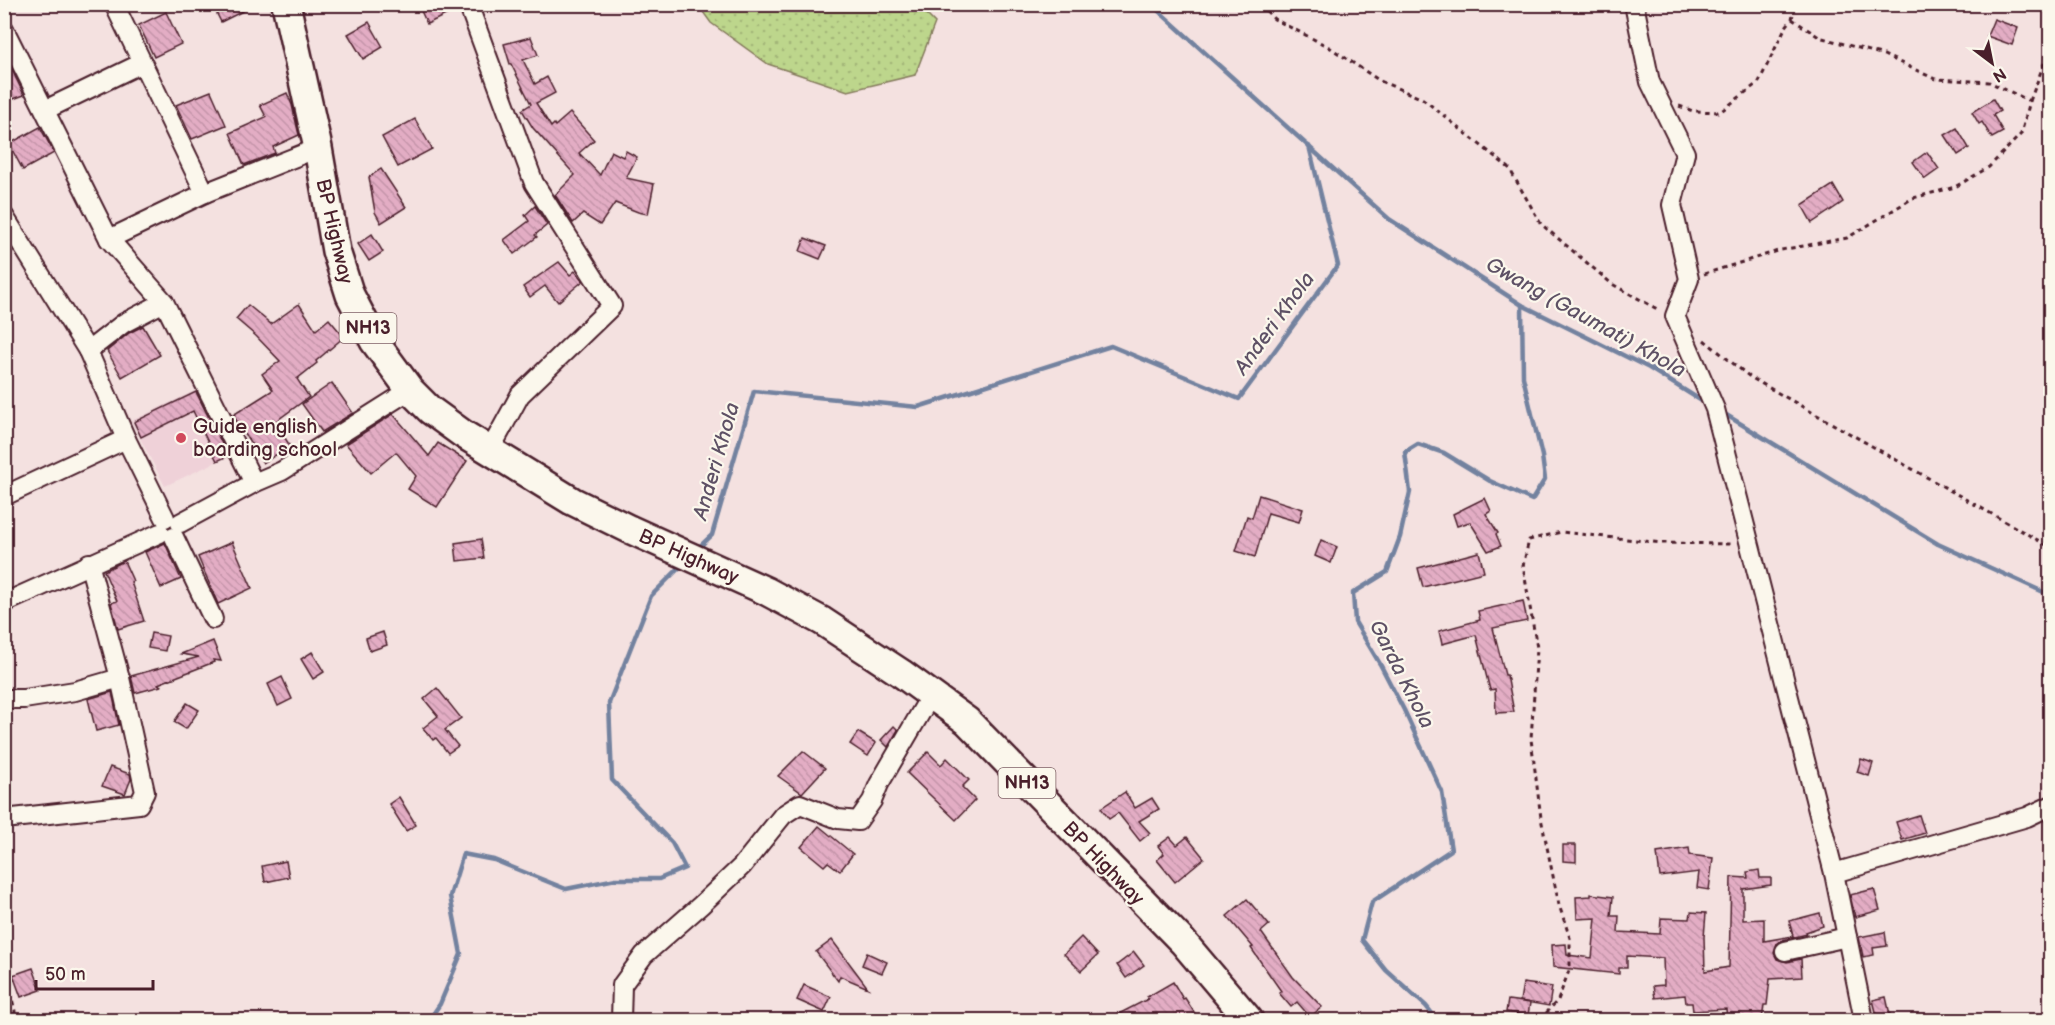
<svg xmlns="http://www.w3.org/2000/svg" width="2055" height="1025" viewBox="0 0 2055 1025" font-family="'Balsamiq Sans',sans-serif">
  <style>
    .built { fill: #efd1d8 }
    .green { fill: url(#green-dots); stroke: #847a5c; stroke-width: 1.5 }
    .lines { fill: none; stroke-linecap: round; stroke-linejoin: round }
    .stream { stroke: #73829f; stroke-width: 4.5 }
    .building { fill: url(#building-back-hatch); stroke: #4a1f2b; stroke-width: 1.5 }
    .minor-casing { stroke: #4a1f2b; stroke-width: 22 }
    .highway-casing { stroke: #4a1f2b; stroke-width: 32 }
    .path { stroke: #4a1f2b; stroke-width: 3; stroke-dasharray: 4.5 4.5; stroke-linecap: butt }
    .minor { stroke: #fbf7ec; stroke-width: 18 }
    .highway { stroke: #fbf7ec; stroke-width: 27 }
    .poi-dot { fill: #d1495b; stroke: #fbf7ec; stroke-width: 2 }
    .labels { text-anchor: middle; stroke-width: 4.5; stroke-linejoin: round; paint-order: stroke }
    .shield { fill: #fbf7ec; stroke: #7f6065; stroke-width: 1.5 }
    .shield-label { font-size: 18px; font-weight: bold; fill: #4a1f2b }
    .street-label { font-size: 20px; fill: #4a1f2b; stroke: #fbf7ec }
    .poi-label { font-size: 20px; fill: #4a1f2b; stroke: #fbf7ec; text-anchor: start }
    .water-label { font-size: 21px; font-style: italic; fill: #5e5165; stroke: #fbf7ec }
  </style>
  <defs>
    <pattern id="green-dots" width="8" height="8" patternUnits="userSpaceOnUse" patternTransform="scale(1.5)"><rect width="8" height="8" fill="#bdd68c"/><path d="M2 2h.1M6 6h.1" fill="none" stroke="#a4b779" stroke-width="1.8" stroke-linecap="round"/></pattern>
    <pattern id="building-back-hatch" width="6" height="6" patternUnits="userSpaceOnUse" patternTransform="scale(1.5)"><rect width="6" height="6" fill="#e3adc4"/><path d="M-1 5l2 2M0 0l6 6M5-1l2 2" fill="none" stroke="#c494a9"/></pattern>
  </defs>
  <rect width="100%" height="100%" fill="#f4e1e0"/>
  <filter id="ink" filterUnits="userSpaceOnUse"><feTurbulence type="fractalNoise" baseFrequency=".0167" numOctaves="2"/><feDisplacementMap in="SourceGraphic" scale="12" xChannelSelector="R" yChannelSelector="G"/><feConvolveMatrix kernelMatrix="1 2 1 2 8 2 1 2 1" color-interpolation-filters="sRGB"/></filter>
  <g filter="url(#ink)">
    <path class="built" d="M199 389 231 455 165 486 131 421Z"/>
    <path class="green" d="M698 5H917L935 23 915 75 848 91 768 64 711 23Z"/>
    <g class="lines">
      <g class="stream">
        <path d="M1151 4 1389 219 1522 305 1649 368 1705 403"/>
        <path d="M1723 413 1938 544 2050 595"/>
        <path d="M696 550 712 535 754 391 918 407 1111 346 1239 399 1338 265 1309 146"/>
        <path d="M429 1020 440 1004 461 954 450 896 463 854 494 860 566 889 616 879H659L685 868 672 843 612 780 609 703 651 596 684 563"/>
        <path d="M1437 1020 1426 1006 1386 970 1362 940 1372 902 1451 850 1442 792 1404 710 1380 664 1355 622 1353 593 1387 572 1400 537 1410 492 1405 452 1418 444 1444 453 1490 481 1532 500 1545 479 1542 456 1523 377 1522 305"/>
      </g>
    </g>
    <g class="building">
      <path d="M212 4H257L221 22Z"/>
      <path d="M418 4H457L458 9 427 24Z"/>
      <path d="M166 12 181 44 154 57 139 25Z"/>
      <path d="M1994 19 2018 28 2012 45 1987 36Z"/>
      <path d="M369 22 383 47 363 59 348 34Z"/>
      <path d="M531 37 538 55 523 60 535 84 547 77 555 93 536 103 551 127 554 124 555 126 570 113 594 140 579 153 600 175 611 151 623 157 626 151 637 157 626 178 654 184 648 214 638 212 615 203 600 225 583 214 573 223 555 195 575 175 533 128 522 110 531 104 511 64H510L504 44Z"/>
      <path d="M11 68 24 95 8 101 4 91V71Z"/>
      <path d="M211 91 226 125 192 139 176 105Z"/>
      <path d="M287 93 292 105 299 135 273 147 275 153 244 165 230 133 266 117 260 105Z"/>
      <path d="M1993 99 2000 111 1993 115 2003 132 1992 138 1982 122 1979 124 1972 112Z"/>
      <path d="M415 119 432 149 398 167 382 137Z"/>
      <path d="M40 127 54 153 23 170 9 144Z"/>
      <path d="M1957 128 1969 148 1958 155 1945 135Z"/>
      <path d="M1927 152 1939 169 1925 179 1913 162Z"/>
      <path d="M381 169 406 207 381 223 375 212 369 177Z"/>
      <path d="M1833 185 1843 202 1812 223 1802 205Z"/>
      <path d="M535 206 547 225 535 235 537 237 514 254 504 240 529 221 525 215Z"/>
      <path d="M372 234 383 252 369 261 358 244Z"/>
      <path d="M805 238 826 246 820 259 800 251Z"/>
      <path d="M559 262 570 275 575 271 583 281 558 302 545 286 530 297 523 287Z"/>
      <path d="M299 304 316 330 329 319 344 337 316 361 317 363 297 379 309 397 275 422 290 446 263 463 233 415 273 390 262 374 280 361 256 336 236 319 248 305 271 324Z"/>
      <path d="M143 326 160 355 122 377 107 351 129 333Z"/>
      <path d="M332 383 353 413 322 432 302 404Z"/>
      <path d="M196 392 228 456 217 461 193 411 141 437 134 422Z"/>
      <path d="M393 414 429 456 438 443 467 461 437 507 408 489 416 476 396 452 371 473 346 444Z"/>
      <path d="M1259 495 1303 509 1299 522 1268 513 1255 557 1236 551 1247 516 1252 518Z"/>
      <path d="M1485 498 1491 511 1486 514 1498 533 1496 534 1501 546 1488 551 1470 522 1457 526 1453 514Z"/>
      <path d="M481 539 484 558 457 561 455 543Z"/>
      <path d="M1321 540 1337 547 1331 563 1315 556Z"/>
      <path d="M232 542 252 588 218 604 198 557Z"/>
      <path d="M165 543 181 579 161 588 145 552Z"/>
      <path d="M1479 552 1484 572 1423 587 1418 568Z"/>
      <path d="M124 561 133 581 131 582 144 621 118 629 111 603 117 601 104 571Z"/>
      <path d="M1523 601 1527 621 1493 628 1505 675H1507L1514 712 1496 713 1495 689 1490 690 1476 635 1442 644 1439 631 1480 620 1478 611Z"/>
      <path d="M383 632 387 645 370 651 366 638Z"/>
      <path d="M151 633 168 636 165 651 148 648Z"/>
      <path d="M213 641 221 661 213 660 214 662 158 684 161 686 135 693 131 676 199 657 181 654Z"/>
      <path d="M312 652 324 672 313 679 301 659Z"/>
      <path d="M282 677 292 699 278 706 268 684Z"/>
      <path d="M437 688 461 718 445 730 458 746 448 753 436 738 433 740 423 728 438 716 424 699Z"/>
      <path d="M112 692 119 725 96 731 88 699Z"/>
      <path d="M187 703 199 710 186 729 174 722Z"/>
      <path d="M894 726 898 730 888 747 881 740Z"/>
      <path d="M858 732 876 743 868 756 850 744Z"/>
      <path d="M803 751 825 768 802 793 778 776Z"/>
      <path d="M928 752 941 765 947 758 969 780 962 787 975 800 956 820 907 773Z"/>
      <path d="M1861 759 1873 763 1869 776 1857 772Z"/>
      <path d="M110 767 130 774 131 779 125 794 102 786Z"/>
      <path d="M1125 792 1135 808 1152 798 1159 809 1139 821 1150 833 1140 841 1118 813 1109 819 1101 808Z"/>
      <path d="M399 797 416 825 406 831 389 804Z"/>
      <path d="M1919 815 1925 833 1902 840 1896 822Z"/>
      <path d="M819 826 853 854 840 871 828 862 824 866 801 847Z"/>
      <path d="M1170 837 1177 845 1187 837 1204 858 1175 882 1157 860 1164 854 1158 846Z"/>
      <path d="M1563 845H1576V862L1563 861Z"/>
      <path d="M1689 848 1690 855 1713 858 1709 890 1697 888 1699 872 1660 877 1657 853Z"/>
      <path d="M286 861 289 877 265 882 262 866Z"/>
      <path d="M1759 870 1760 878H1771V885L1743 889V920L1764 919V941L1793 936 1789 921 1820 913 1823 926 1806 932 1807 934 1783 940 1777 943 1774 953 1777 959 1787 962 1801 959 1802 977 1770 979 1767 1005H1764L1762 1020H1727L1726 1009 1693 1011 1692 1003H1686L1685 995 1655 998 1653 986 1664 985 1663 958 1627 956V968H1619V974L1553 967 1552 945 1566 944 1567 955 1592 958 1596 918 1577 919 1576 897 1591 896V894L1613 897 1611 916H1619L1618 932 1660 934 1661 918 1690 919 1691 912 1706 913 1704 937 1705 971 1729 967 1731 877 1748 878 1747 872Z"/>
      <path d="M1874 889 1880 910 1855 917 1850 895Z"/>
      <path d="M1247 899 1269 925 1261 932 1293 977 1322 1007 1310 1017 1297 1002 1291 1007 1279 993 1281 991 1251 948 1253 947 1227 916Z"/>
      <path d="M1885 932 1887 946 1873 948 1874 955 1863 957 1859 937Z"/>
      <path d="M1081 937 1098 955 1081 971 1064 954Z"/>
      <path d="M832 940 868 988 840 976 838 981 816 952Z"/>
      <path d="M1134 952 1144 965 1126 978 1117 965Z"/>
      <path d="M867 953 887 962 882 973 862 965Z"/>
      <path d="M33 968 41 990 21 997 13 975Z"/>
      <path d="M1173 982 1183 999 1185 998 1199 1020H1107L1148 999 1147 997Z"/>
      <path d="M1523 983 1552 987 1549 1006 1520 1001Z"/>
      <path d="M804 985 831 997 824 1012 797 1000Z"/>
      <path d="M1886 997 1891 1019 1878 1020 1873 1000Z"/>
      <path d="M1508 1000 1530 1003 1528 1015 1506 1012Z"/>
    </g>
    <g class="lines">
      <defs>
        <g id="minor">
          <path d="M114 4 205 193"/>
          <path d="M468 4 534 183 612 306 520 395 490 450"/>
          <path d="M1634 4 1650 82 1685 153 1672 205 1689 279 1675 316 1715 409 1834 873 1864 1020"/>
          <path d="M4 29 109 239 164 302 254 483"/>
          <path d="M45 110 142 63"/>
          <path d="M4 216 88 351 126 439 165 518"/>
          <path d="M109 239 205 193 318 148"/>
          <path d="M88 351 124 323 164 302"/>
          <path d="M4 496 126 439"/>
          <path d="M180 523 254 483 282 471 410 390"/>
          <path d="M174 537 213 619"/>
          <path d="M4 603 160 533"/>
          <path d="M4 699H24L75 691 120 678"/>
          <path d="M4 819 139 804 145 792 120 678 89 563"/>
          <path d="M1834 873 2027 817 2050 806"/>
          <path d="M1785 951 1847 937"/>
          <path d="M621 1020 622 985 644 955 701 905 742 866 783 815 800 804 838 819 858 821 872 801 879 784 931 695"/>
        </g>
        <path id="highway" d="M286 4 318 148 336 251 350 295 374 341 410 390 430 410 463 434 572 501 629 529 766 591 822 621 901 673 967 721 1183 942 1249 1020"/>
      </defs>
      <use href="#minor" class="minor-casing"/>
      <use href="#highway" class="highway-casing"/>
      <g class="path">
        <path d="M1260 4 1274 19 1329 47 1380 81 1423 99 1509 168 1541 224 1612 284 1659 310"/>
        <path d="M2030 101 2050 47"/>
        <path d="M1679 106 1693 111 1720 112 1759 82 1785 28 1792 19 1795 4"/>
        <path d="M1704 274 1781 250 1847 238 1913 198 1955 187 1989 167 2021 134 2030 101 1989 82 1935 79 1884 55 1819 37 1792 19"/>
        <path d="M1704 340 1750 377 2050 547"/>
        <path d="M4 966 15 1011 14 1020"/>
        <path d="M1540 1020 1558 1000 1570 968V938L1559 905 1541 818 1531 739 1537 648 1523 566 1529 540 1561 532 1662 543 1733 544"/>
      </g>
      <use href="#minor" class="minor"/>
      <use href="#highway" class="highway"/>
    </g>
  </g>
  <circle class="poi-dot" cx="181" cy="438" r="6"/>
  <g class="labels">
    <g class="shield">
      <rect x="339.5" y="313" width="57" height="30" rx="4.5"/>
      <rect x="998.5" y="768" width="57" height="30" rx="4.5"/>
    </g>
    <g class="shield-label">
      <text x="368" y="334">NH13</text>
      <text x="1027" y="789">NH13</text>
    </g>
    <g class="street-label">
      <text transform="translate(335 231) rotate(77)" y="7">BP Highway</text>
      <text transform="translate(689 556) rotate(24)" y="7">BP Highway</text>
      <text transform="translate(1104 863) rotate(46)" y="7">BP Highway</text>
    </g>
    <g class="poi-label">
      <text x="193" y="433">Guide english<tspan x="193" dy="23">boarding school</tspan></text>
    </g>
    <g class="water-label">
      <text transform="translate(1586 317) rotate(29)" y="7">Gwang (Gaumati) Khola</text>
      <text transform="translate(1274 323) rotate(-54)" y="7">Anderi Khola</text>
      <text transform="translate(716 461) rotate(-74)" y="7">Anderi Khola</text>
      <text transform="translate(1402 674) rotate(63)" y="7">Garda Khola</text>
    </g>
  </g>
  <rect width="2055" height="1025" fill="none" stroke="#fbf7ec" stroke-width="24"/>
  <rect x="12" y="12" width="2031" height="1001" fill="none" stroke="#4a1f2b" stroke-width="2" filter="url(#ink)"/>
  <g transform="translate(1992 63) rotate(148)" stroke="#fbf7ec" stroke-width="4.5" paint-order="stroke">
  <path d="M0-4.5L10 22L0 15L-10 22Z" fill="#4a1f2b"/>
  <text y="-9" font-size="16" font-weight="bold" text-anchor="middle" fill="#4a1f2b">N</text>
  </g>
  <path d="M36 980v9h117v-9" fill="none" stroke="#4a1f2b" stroke-width="3"/>
  <text x="45" y="980" font-size="18" fill="#4a1f2b" stroke="#fbf7ec" stroke-width="4.5" paint-order="stroke">50 m</text>
</svg>
